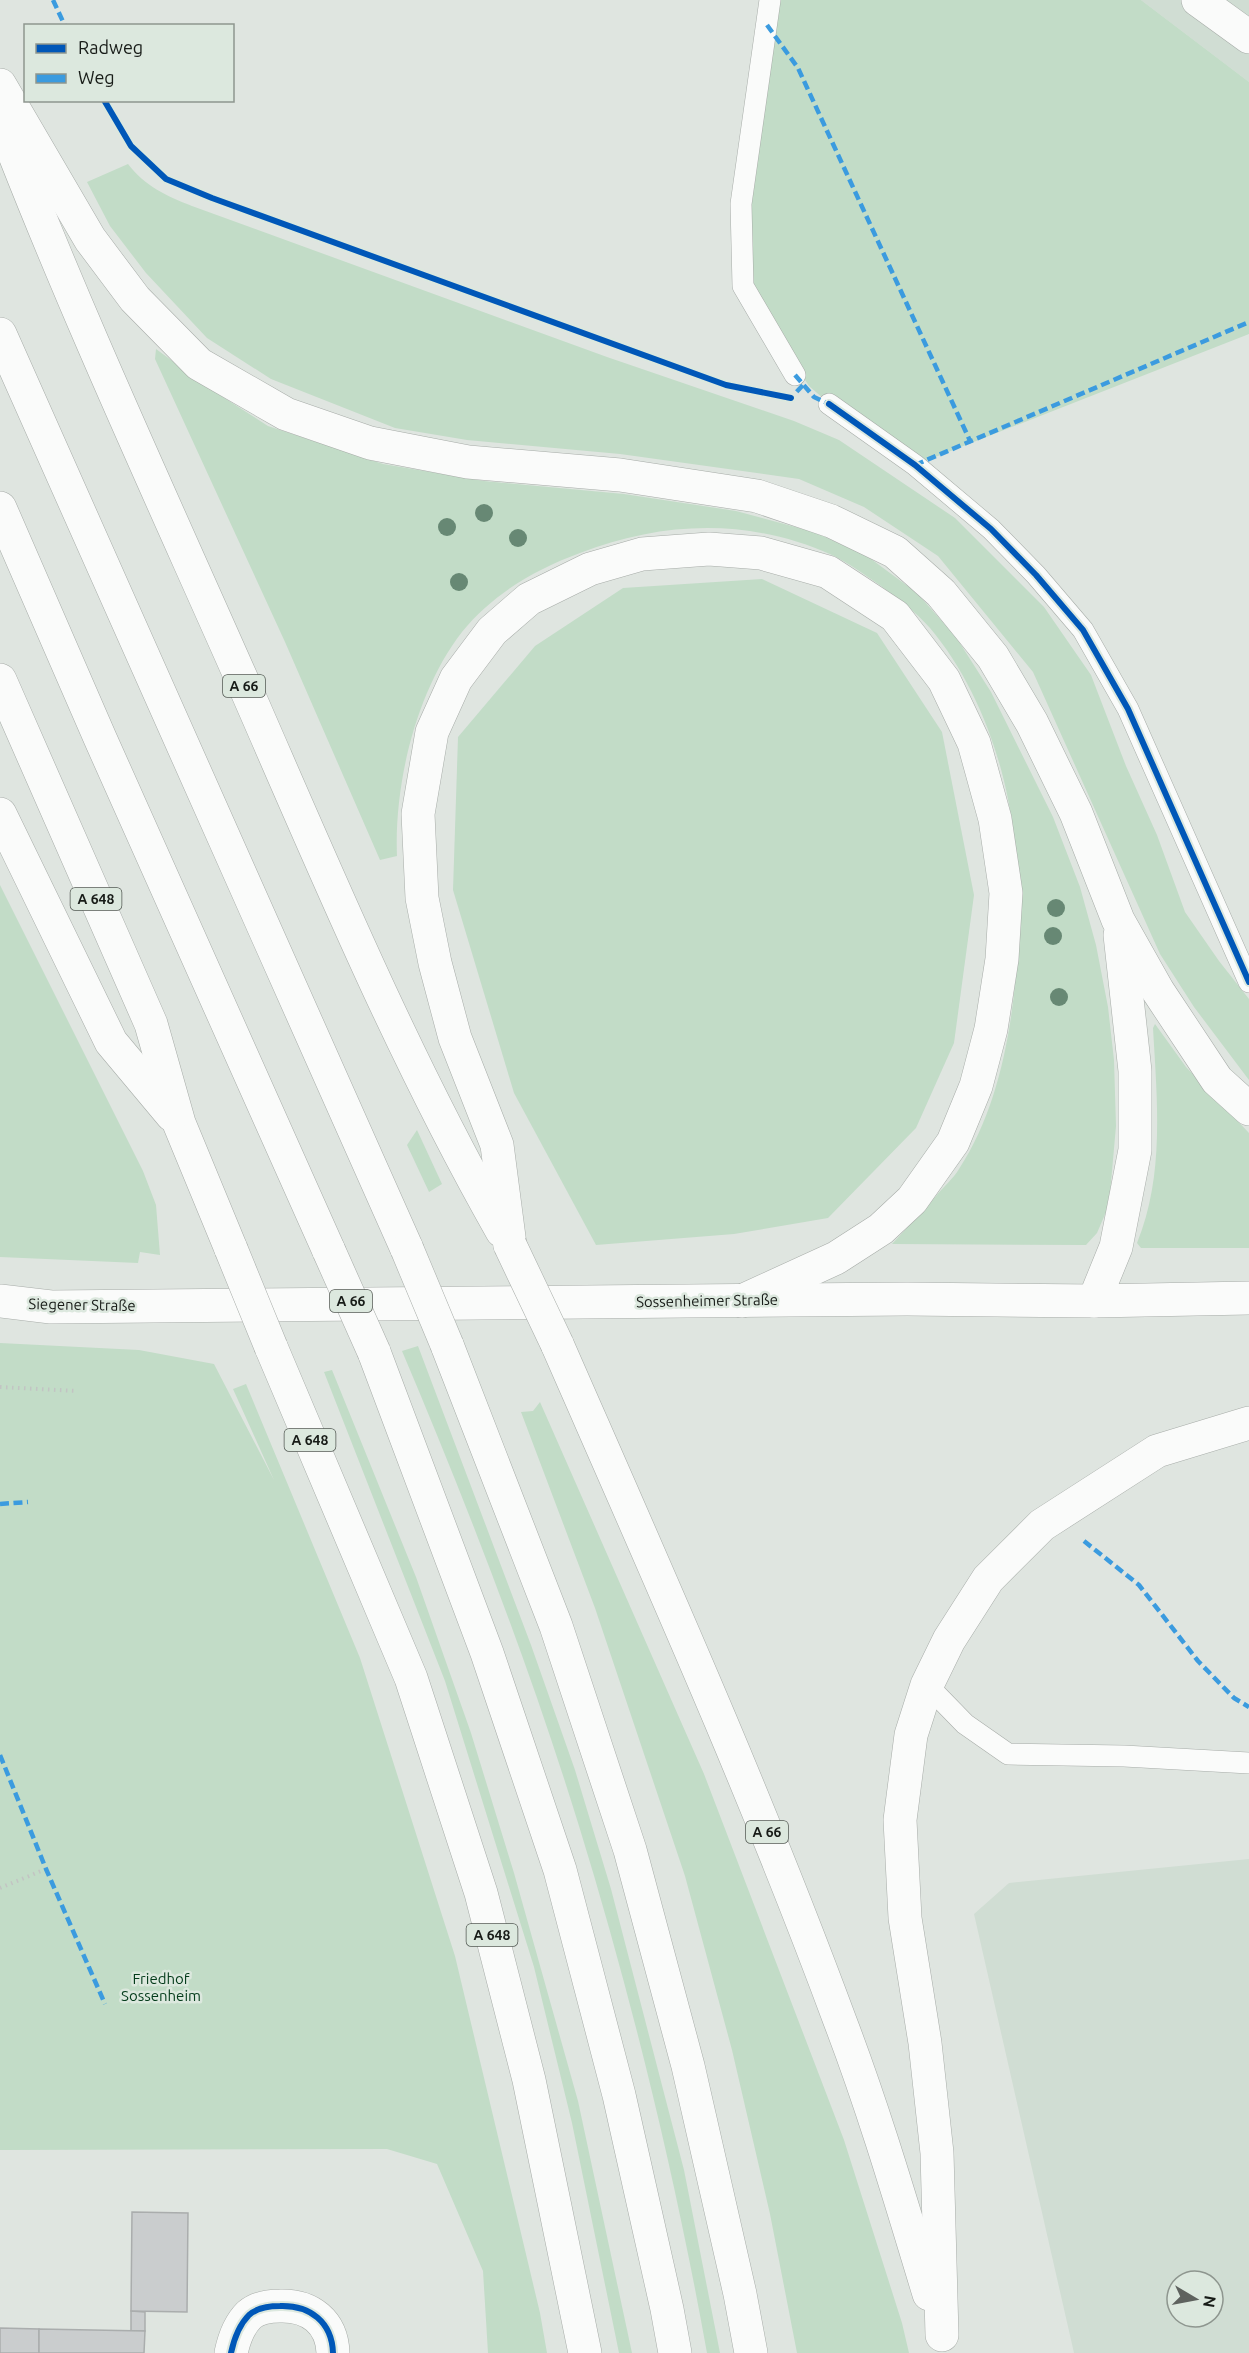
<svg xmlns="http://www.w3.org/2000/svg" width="1249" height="2353" viewBox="0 0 1249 2353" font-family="Ubuntu,sans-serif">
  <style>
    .built { fill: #d0ddd3; fill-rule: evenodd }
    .green { fill: #c2dcc7 }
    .building { fill: #cacdce; stroke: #aaadad; stroke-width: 1.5 }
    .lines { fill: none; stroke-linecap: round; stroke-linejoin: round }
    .lane-casing { stroke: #a7aca8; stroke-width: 22 }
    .street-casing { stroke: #a7aca8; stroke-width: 34 }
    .secondary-casing { stroke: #a7aca8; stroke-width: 34 }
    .highway-casing { stroke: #a7aca8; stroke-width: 34 }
    .path { stroke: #c2c4c3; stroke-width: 4; stroke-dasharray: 1.5 4.5; stroke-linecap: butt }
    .lane { stroke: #fafbfa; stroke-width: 21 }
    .street { stroke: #fafbfa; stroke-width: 33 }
    .secondary { stroke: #fafbfa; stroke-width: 33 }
    .highway { stroke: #fafbfa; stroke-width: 33 }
    .highway-bridge-casing { stroke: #a7aca8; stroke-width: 34; stroke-linecap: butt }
    .highway-bridge { stroke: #fafbfa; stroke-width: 33 }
    .quiet { stroke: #3b9bdf; stroke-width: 4.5; stroke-dasharray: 9 4.5; stroke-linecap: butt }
    .cycleway-casing { stroke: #dce8de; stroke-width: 10 }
    .cycleway { stroke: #0057b8; stroke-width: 6 }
    .tree { fill: #678874 }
    .labels { text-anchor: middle; stroke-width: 5; stroke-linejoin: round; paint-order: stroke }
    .shield { fill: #dce8de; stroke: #535953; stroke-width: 1.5 }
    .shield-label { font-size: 14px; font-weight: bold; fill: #181c18 }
    .street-label { font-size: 15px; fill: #181c18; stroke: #dce8de }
    .park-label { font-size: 15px; fill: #043c1b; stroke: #dce8de }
  </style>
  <rect width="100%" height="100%" fill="#dfe5e0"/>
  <g class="built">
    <path d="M1141 0H1249V82Z"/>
    <path d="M1249 1859V2353H1074L974 1914 1009 1883ZM1177 2281H1213V2317H1177Z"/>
  </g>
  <g class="green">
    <path d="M772 0H1141L1249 82V334L915 465 848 420 809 386 743 286Z"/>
    <path d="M128 164C145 186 166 196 192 206L607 357 794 421 839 440 955 518 1044 607 1091 675 1126 766 1157 835 1185 912 1219 961 1249 999V1080L1194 1007 1160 954 1033 672 938 556 864 507 799 479 620 454 467 440 395 428 271 379 207 338 146 273 110 226 87 182Z"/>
    <path d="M156 349 212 390 268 426 383 464 484 481 624 494 736 511 814 532 867 556 917 593 956 637 991 692 1053 817 1080 887 1096 945 1108 1007 1114 1060 1116 1126 1109 1205 1097 1233 1086 1245 892 1244C907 1228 921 1212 936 1196 943 1187 953 1179 959 1169 994 1116 1009 1046 1015 984 1017 960 1015 935 1015 912 1014 888 1016 863 1014 840 1007 766 978 685 930 628 916 612 898 599 881 586 865 575 849 563 832 555 749 518 664 521 580 553 534 570 493 594 462 632 416 691 394 784 397 856L380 860 285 642 155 359Z"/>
    <path d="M762 579 877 633 942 732 974 895 954 1043 916 1128 828 1218 734 1234 596 1245 514 1093 453 890 458 737 535 646 623 588Z"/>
    <path d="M0 885 143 1171 156 1205 160 1255 140 1252 138 1263 0 1257Z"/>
    <path d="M1155 1024 1186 1067 1249 1133V1248H1141L1137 1243C1165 1175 1157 1100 1153 1028Z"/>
    <path d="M417 1130 442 1184 429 1192 407 1145Z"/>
    <path d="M0 1343 139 1350 214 1364 274 1480 233 1389 246 1384 360 1658 455 1956 540 2313 547 2353H488L483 2271 437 2164 387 2149 0 2150Z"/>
    <path d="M418 1346 531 1645 575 1770 611 1889 684 2170 720 2353H707C675 2175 632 1998 579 1826 529 1664 468 1507 402 1351Z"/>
    <path d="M332 1370 416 1577 471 1733 514 1873 578 2101 632 2353H619L572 2123 534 1967 445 1681 324 1372Z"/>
    <path d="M540 1402 704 1774 844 2140 902 2323 909 2353H797L770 2214 732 2050 685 1876 595 1608 521 1412 533 1411Z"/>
  </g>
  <g class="building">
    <path d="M132 2212 188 2213 187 2312 131 2311Z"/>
    <path d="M131 2311 145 2312V2331H131Z"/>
    <path d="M0 2328 39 2329V2353H0Z"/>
    <path d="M39 2329 145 2331 144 2353H39Z"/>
  </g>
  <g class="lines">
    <defs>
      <g id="lane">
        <path d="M770 0 741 204 743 286 795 375"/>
        <path d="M829 404 915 465 991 529 1036 575 1083 630 1128 709 1249 982"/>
        <path d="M927 1685 965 1724 1008 1754 1124 1756 1249 1763"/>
      </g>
      <g id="street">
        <path d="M1198 0 1249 37"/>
        <path d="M231 2353C234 2339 239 2325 249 2315 257 2308 270 2306 280 2306 310 2305 332 2322 333 2353"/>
      </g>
      <path id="secondary" d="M0 1301 51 1307 907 1299 1094 1301 1249 1298"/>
      <g id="highway">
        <path d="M0 85 90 239 135 299 199 364 286 414 370 443 468 462 620 475 757 496 831 521 895 552 941 593 993 657 1032 723 1076 813 1118 920 1158 991 1217 1080 1249 1109"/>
        <path d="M2 122C76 314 163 501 246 689 326 872 403 1057 502 1231"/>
        <path d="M0 334 407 1249"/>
        <path d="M0 508 100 738 329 1251"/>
        <path d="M0 680 151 1024 179 1123 231 1249"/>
        <path d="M0 814 111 1042 172 1115"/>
        <path d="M510 1245 497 1145 455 1038 435 963 422 898 418 814 432 732 456 679 492 631 529 599 590 569 642 554 709 549 761 553 828 572 895 616 944 680 974 743 995 819 1006 893 1002 959 991 1029 976 1086 953 1142 912 1200 881 1229 836 1258 742 1301"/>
        <path d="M1094 1301 1116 1247 1135 1150V1071L1120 935"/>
        <path d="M557 1344C655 1568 755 1791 840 2021 874 2110 901 2202 929 2294"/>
        <path d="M447 1345 556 1626 630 1850 688 2066 740 2294 751 2353"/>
        <path d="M271 1347 411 1678 481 1893 529 2080 585 2353"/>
        <path d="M374 1352 487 1653 560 1870 619 2095 667 2309 675 2353"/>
        <path d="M942 2335 937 2153 925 2043 905 1918 900 1820 911 1735 927 1685 949 1640 988 1579 1042 1525 1157 1451 1249 1423"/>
      </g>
    </defs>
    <use href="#lane" class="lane-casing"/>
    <use href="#street" class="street-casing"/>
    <use href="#secondary" class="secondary-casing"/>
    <use href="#highway" class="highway-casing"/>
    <g class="path">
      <path d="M0 1387 77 1391"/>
      <path d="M0 1888 46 1869"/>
    </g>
    <use href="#lane" class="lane"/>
    <use href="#street" class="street"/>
    <use href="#secondary" class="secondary"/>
    <use href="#highway" class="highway"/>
    <defs>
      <g id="highway-bridge">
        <path d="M510 1245 557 1344"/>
        <path d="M231 1249 271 1347"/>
        <path d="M407 1249 447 1345"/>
        <path d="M329 1251 374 1352"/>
      </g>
    </defs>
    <use href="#highway-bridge" class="highway-bridge-casing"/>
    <use href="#highway-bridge" class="highway-bridge"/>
    <g class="quiet">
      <path d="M53 0 65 26"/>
      <path d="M767 25 798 68 971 443"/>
      <path d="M795 375 814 397 829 404"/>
      <path d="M786 397 791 398 803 385"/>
      <path d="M915 465 1249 322"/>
      <path d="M0 1504 28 1502"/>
      <path d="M1084 1541 1139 1585 1198 1661 1234 1698 1249 1707"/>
      <path d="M0 1755 46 1869 105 2004"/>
    </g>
    <defs>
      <g id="cycleway">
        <path d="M104 100 131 146 166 179 212 198 726 385 791 398"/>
        <path d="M829 404 915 465 991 529 1036 575 1083 630 1128 709 1249 982"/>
        <path d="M231 2353C234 2339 239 2325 249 2315 257 2308 270 2306 280 2306 310 2305 332 2322 333 2353"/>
      </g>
    </defs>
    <use href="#cycleway" class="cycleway-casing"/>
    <use href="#cycleway" class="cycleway"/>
  </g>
  <g class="tree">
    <circle cx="484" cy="513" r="9"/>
    <circle cx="447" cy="527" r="9"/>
    <circle cx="518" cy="538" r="9"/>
    <circle cx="459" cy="582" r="9"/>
    <circle cx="1056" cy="908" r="9"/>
    <circle cx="1053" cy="936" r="9"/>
    <circle cx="1059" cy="997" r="9"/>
  </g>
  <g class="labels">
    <g class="shield">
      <rect x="223" y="675" width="42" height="22" rx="4.5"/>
      <rect x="70.5" y="888" width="51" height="22" rx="4.5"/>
      <rect x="330" y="1290" width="42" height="22" rx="4.5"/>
      <rect x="284.5" y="1429" width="51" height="22" rx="4.5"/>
      <rect x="746" y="1821" width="42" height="22" rx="4.5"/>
      <rect x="466.5" y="1924" width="51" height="22" rx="4.5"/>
    </g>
    <g class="shield-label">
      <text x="244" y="691">A 66</text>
      <text x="96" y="904">A 648</text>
      <text x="351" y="1306">A 66</text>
      <text x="310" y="1445">A 648</text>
      <text x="767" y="1837">A 66</text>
      <text x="492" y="1940">A 648</text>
    </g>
    <g class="street-label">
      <text transform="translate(707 1301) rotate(-1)" y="5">Sossenheimer Straße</text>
      <text transform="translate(82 1305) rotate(1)" y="5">Siegener Straße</text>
    </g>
    <g class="park-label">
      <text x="161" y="1984">Friedhof<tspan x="161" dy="17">Sossenheim</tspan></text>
    </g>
  </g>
  <rect x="24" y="24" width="210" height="78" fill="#dce8de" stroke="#8e968f" stroke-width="1.5"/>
  <rect x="36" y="44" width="30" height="9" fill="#0057b8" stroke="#8e968f" stroke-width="1.5"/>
  <text x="78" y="54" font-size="18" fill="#181c18">Radweg</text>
  <rect x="36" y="74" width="30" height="9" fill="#3b9bdf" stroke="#8e968f" stroke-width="1.5"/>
  <text x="78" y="84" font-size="18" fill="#181c18">Weg</text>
  <g transform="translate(1195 2299) rotate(100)"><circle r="28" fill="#dce8de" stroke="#8e968f" stroke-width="1.5"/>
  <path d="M0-4.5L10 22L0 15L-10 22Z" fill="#5e625e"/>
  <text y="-9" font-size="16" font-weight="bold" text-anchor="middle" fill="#181c18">N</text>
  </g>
</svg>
